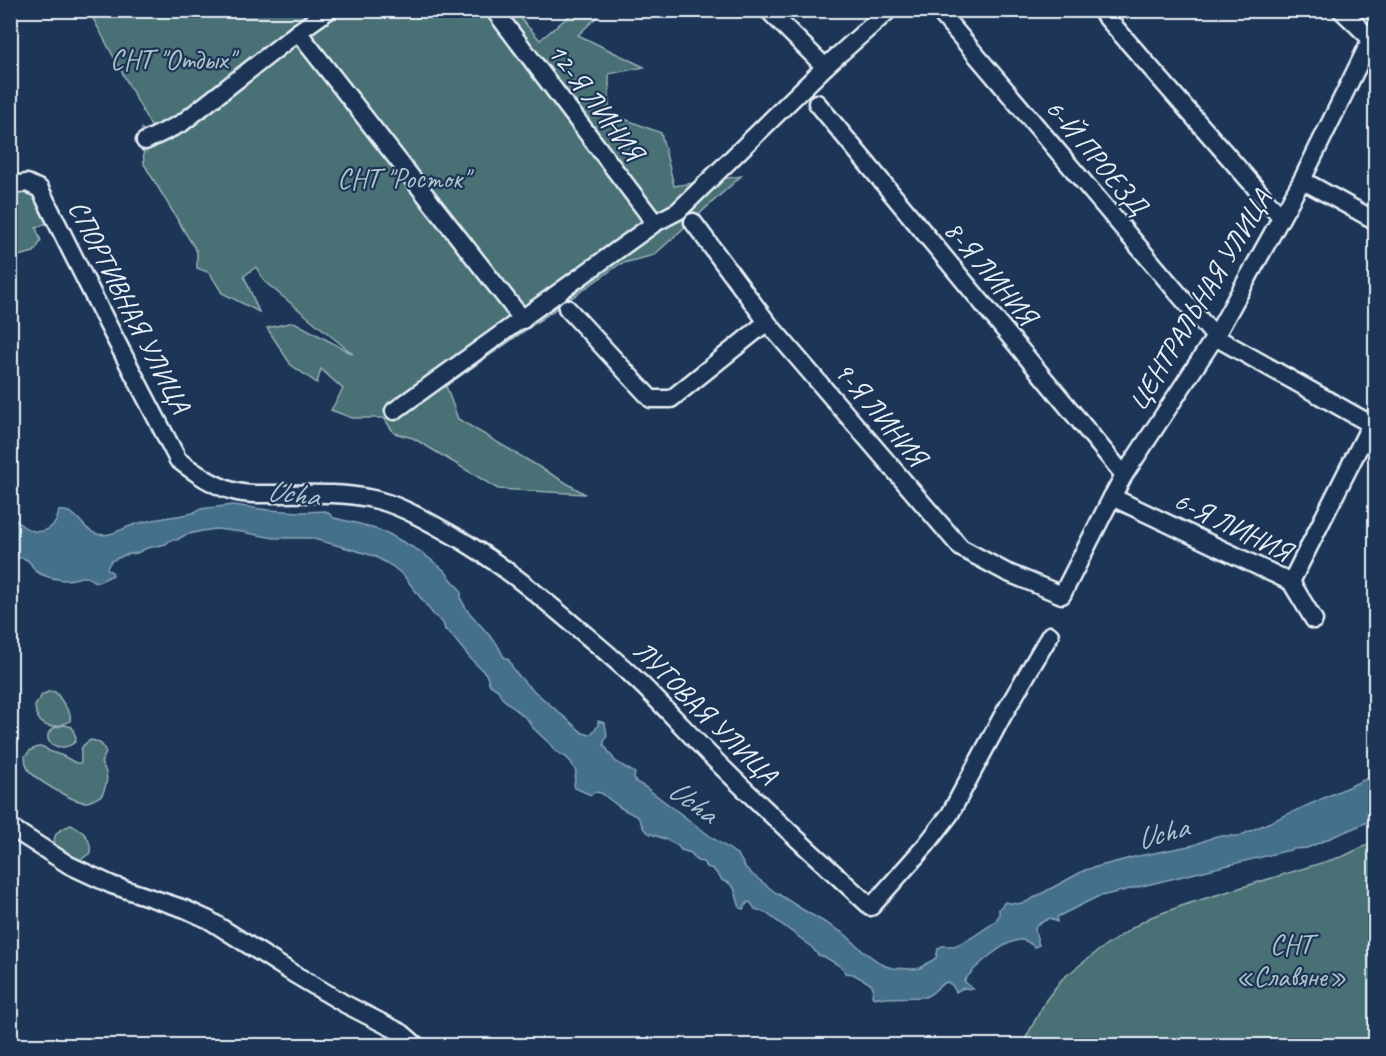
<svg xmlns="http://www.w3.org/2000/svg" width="1386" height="1056" viewBox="0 0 1386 1056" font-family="Caveat,sans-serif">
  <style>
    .green { fill: #487074; stroke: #98b0b6; stroke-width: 1.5 }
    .water { fill: #45708b; stroke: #86a4b7; stroke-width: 1.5 }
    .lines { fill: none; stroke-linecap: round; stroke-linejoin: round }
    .minor-casing { stroke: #e8f1f8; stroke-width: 21 }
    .minor { stroke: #1d3557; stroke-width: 16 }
    .labels { text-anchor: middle; stroke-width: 4.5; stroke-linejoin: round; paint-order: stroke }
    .park-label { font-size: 28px; fill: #b0c4ca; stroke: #1d3557 }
    .street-label { font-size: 28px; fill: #e8f1f8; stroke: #1d3557 }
    .water-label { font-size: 30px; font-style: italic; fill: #afc4d2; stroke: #1d3557 }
  </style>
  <rect width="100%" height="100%" fill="#1d3557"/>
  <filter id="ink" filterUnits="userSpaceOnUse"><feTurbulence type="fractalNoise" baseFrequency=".0167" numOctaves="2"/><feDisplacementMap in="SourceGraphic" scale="12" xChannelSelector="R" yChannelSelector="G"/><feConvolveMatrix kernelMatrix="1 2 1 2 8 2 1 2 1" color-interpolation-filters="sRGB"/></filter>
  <g filter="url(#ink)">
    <g class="green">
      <path d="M89 11H328L154 132Z"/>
      <path d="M343 11H487L497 23 514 11 540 40 575 11H603L578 35 644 67 609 74V113L661 133 674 186 741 176 654 255 620 264 446 386 458 419 585 494 498 489 413 438 394 433 384 418H352L331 410 343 389 321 369 317 383 291 365 267 328 294 322 353 354 265 282 256 267 244 276 259 312 222 293 210 273 197 268V252L144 164 142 129 157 141 195 118Z"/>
      <path d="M10 191 34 195 49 222 36 228 41 241 34 252 18 256 11 261Z"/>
      <path d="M50 691C51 692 53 691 55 692 57 693 70 713 70 715 71 717 70 719 70 721 52 731 37 728 35 706L42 695Z"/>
      <path d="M64 725 72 727 76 738 75 742C61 754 41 743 50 731 53 727 59 726 64 725Z"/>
      <path d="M91 740C100 742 103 744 106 753L101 763C109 774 108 782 102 795 97 798 91 802 85 802 73 802 34 779 28 769 26 765 25 760 25 756L31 750 38 747H44L49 751 63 756 76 763H81C81 750 78 747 91 740Z"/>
      <path d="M71 825C84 831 92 839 90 853L79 861 57 850C50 836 57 830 71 825Z"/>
      <path d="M1375 841V1045H1022L1046 1000 1062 979 1098 951 1137 925 1151 917 1187 904 1344 856Z"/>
    </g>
    <path class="water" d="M233 505 268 510 301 512 326 511 334 518 360 524 387 533 421 552 444 570 461 591V599L467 610 497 644 504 657 509 660 514 670 526 684 583 733 590 735 598 726V721L605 723 607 736 604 742V745L615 761 635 773 634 777 636 782 645 787 710 836 738 855 745 867 753 875 775 892 800 908 845 934 863 951 883 965 892 968 913 969 920 968 936 958 938 949 942 946H954L959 944 971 938 995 922 999 915V909L1005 902 1017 904 1026 902 1085 870 1134 857 1194 845 1216 836H1239L1375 775V819L1307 848 1294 849 1097 897 1057 917V922L1050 918 1036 925 1035 931 1039 945 1034 947C1031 944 1028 941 1022 940 1005 939 974 968 964 981L973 989 963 988 956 992 952 985 947 982C938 985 934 994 925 997L885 998 878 997 874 998 872 996 873 987 871 984 853 974 845 973 843 968 825 957 818 955 811 946 766 913 755 909 751 903 748 902 743 909 740 908 734 888 729 883 723 881 713 869 707 867 703 862 697 861 691 853 681 850 678 846 667 840 649 833 644 829 638 817 621 808 601 793 594 792 591 795 575 788 574 785 576 772 571 762 566 757 555 751 550 744 533 728 528 720 502 698 498 690 490 685 486 674 470 658 449 632 445 630 443 623 433 614 404 576 392 566 374 556 354 550 310 538H274L242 532 216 529 202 531 185 535 177 540C172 539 169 540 166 544L147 548 137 553 125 555 111 561 107 568 108 570 112 572 113 575 98 582 93 581C84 572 75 581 64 580 55 579 43 576 35 571 29 558 24 557 11 558V512C17 527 40 540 54 524 57 521 58 515 59 511 78 508 82 531 97 534 112 537 120 529 133 525 151 519 174 517 193 513L200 509Z"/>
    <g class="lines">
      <defs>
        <g id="minor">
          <path d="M494 10 655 223"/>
          <path d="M768 10 825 67"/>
          <path d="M938 10 1215 337 1376 427"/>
          <path d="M1100 10 1281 217"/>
          <path d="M1341 10 1370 38 1376 42"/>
          <path d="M298 32 523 320"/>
          <path d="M817 103 1124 475"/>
          <path d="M145 141 182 123 298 32 329 10"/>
          <path d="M1302 180 1376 221"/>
          <path d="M10 185 27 183 40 189 108 325 178 460C195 473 215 487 237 492 250 495 264 494 278 494 307 494 339 492 368 498 396 503 422 518 447 532 493 557 535 592 575 626 601 648 628 670 652 695 677 720 700 746 725 770 772 817 822 862 871 907L926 845 950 814 1002 717 1050 635"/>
          <path d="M693 222 767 322 961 548 1006 572 1062 595 1112 497 1124 475 1215 337 1302 180 1376 29"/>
          <path d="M567 308 651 399H671L767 322"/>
          <path d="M394 411 655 223 678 211 825 67 889 10"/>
          <path d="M1112 497 1291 582 1314 620"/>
          <path d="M1291 582 1375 416"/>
          <path d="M10 827 69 865 112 885 185 909 209 920 294 974 345 1004 402 1033 417 1046"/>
        </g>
      </defs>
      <use href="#minor" class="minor-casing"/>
      <use href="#minor" class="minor"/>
    </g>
  </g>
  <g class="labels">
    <g class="park-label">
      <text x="172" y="69">СНТ "Отдых"</text>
      <text x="403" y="188">СНТ "Росток"</text>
      <text x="1291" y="954">СНТ<tspan x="1291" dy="32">«Славяне»</tspan></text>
    </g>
    <g class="street-label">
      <text transform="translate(596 101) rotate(53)" y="10">12-Я ЛИНИЯ</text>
      <text transform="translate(1097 156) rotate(50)" y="10">6-Й ПРОЕЗД</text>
      <text transform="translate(991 272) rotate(50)" y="10">8-Я ЛИНИЯ</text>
      <text transform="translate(1199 300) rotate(-59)" y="10">ЦЕНТРАЛЬНАЯ УЛИЦА</text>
      <text transform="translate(130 306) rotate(63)" y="10">СПОРТИВНАЯ УЛИЦА</text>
      <text transform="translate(881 413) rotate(50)" y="10">9-Я ЛИНИЯ</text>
      <text transform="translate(1233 525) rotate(26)" y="10">6-Я ЛИНИЯ</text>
      <text transform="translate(706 712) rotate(45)" y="10">ЛУГОВАЯ УЛИЦА</text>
    </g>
    <g class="water-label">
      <text transform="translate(293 493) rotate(7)" y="10">Ucha</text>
      <text transform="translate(693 801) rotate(36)" y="10">Ucha</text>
      <text transform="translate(1162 833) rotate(-15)" y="10">Ucha</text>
    </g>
  </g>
  <rect width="1386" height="1056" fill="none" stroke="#1d3557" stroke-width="36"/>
  <rect x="18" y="18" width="1350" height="1020" fill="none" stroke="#e8f1f8" stroke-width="2" filter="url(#ink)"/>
</svg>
